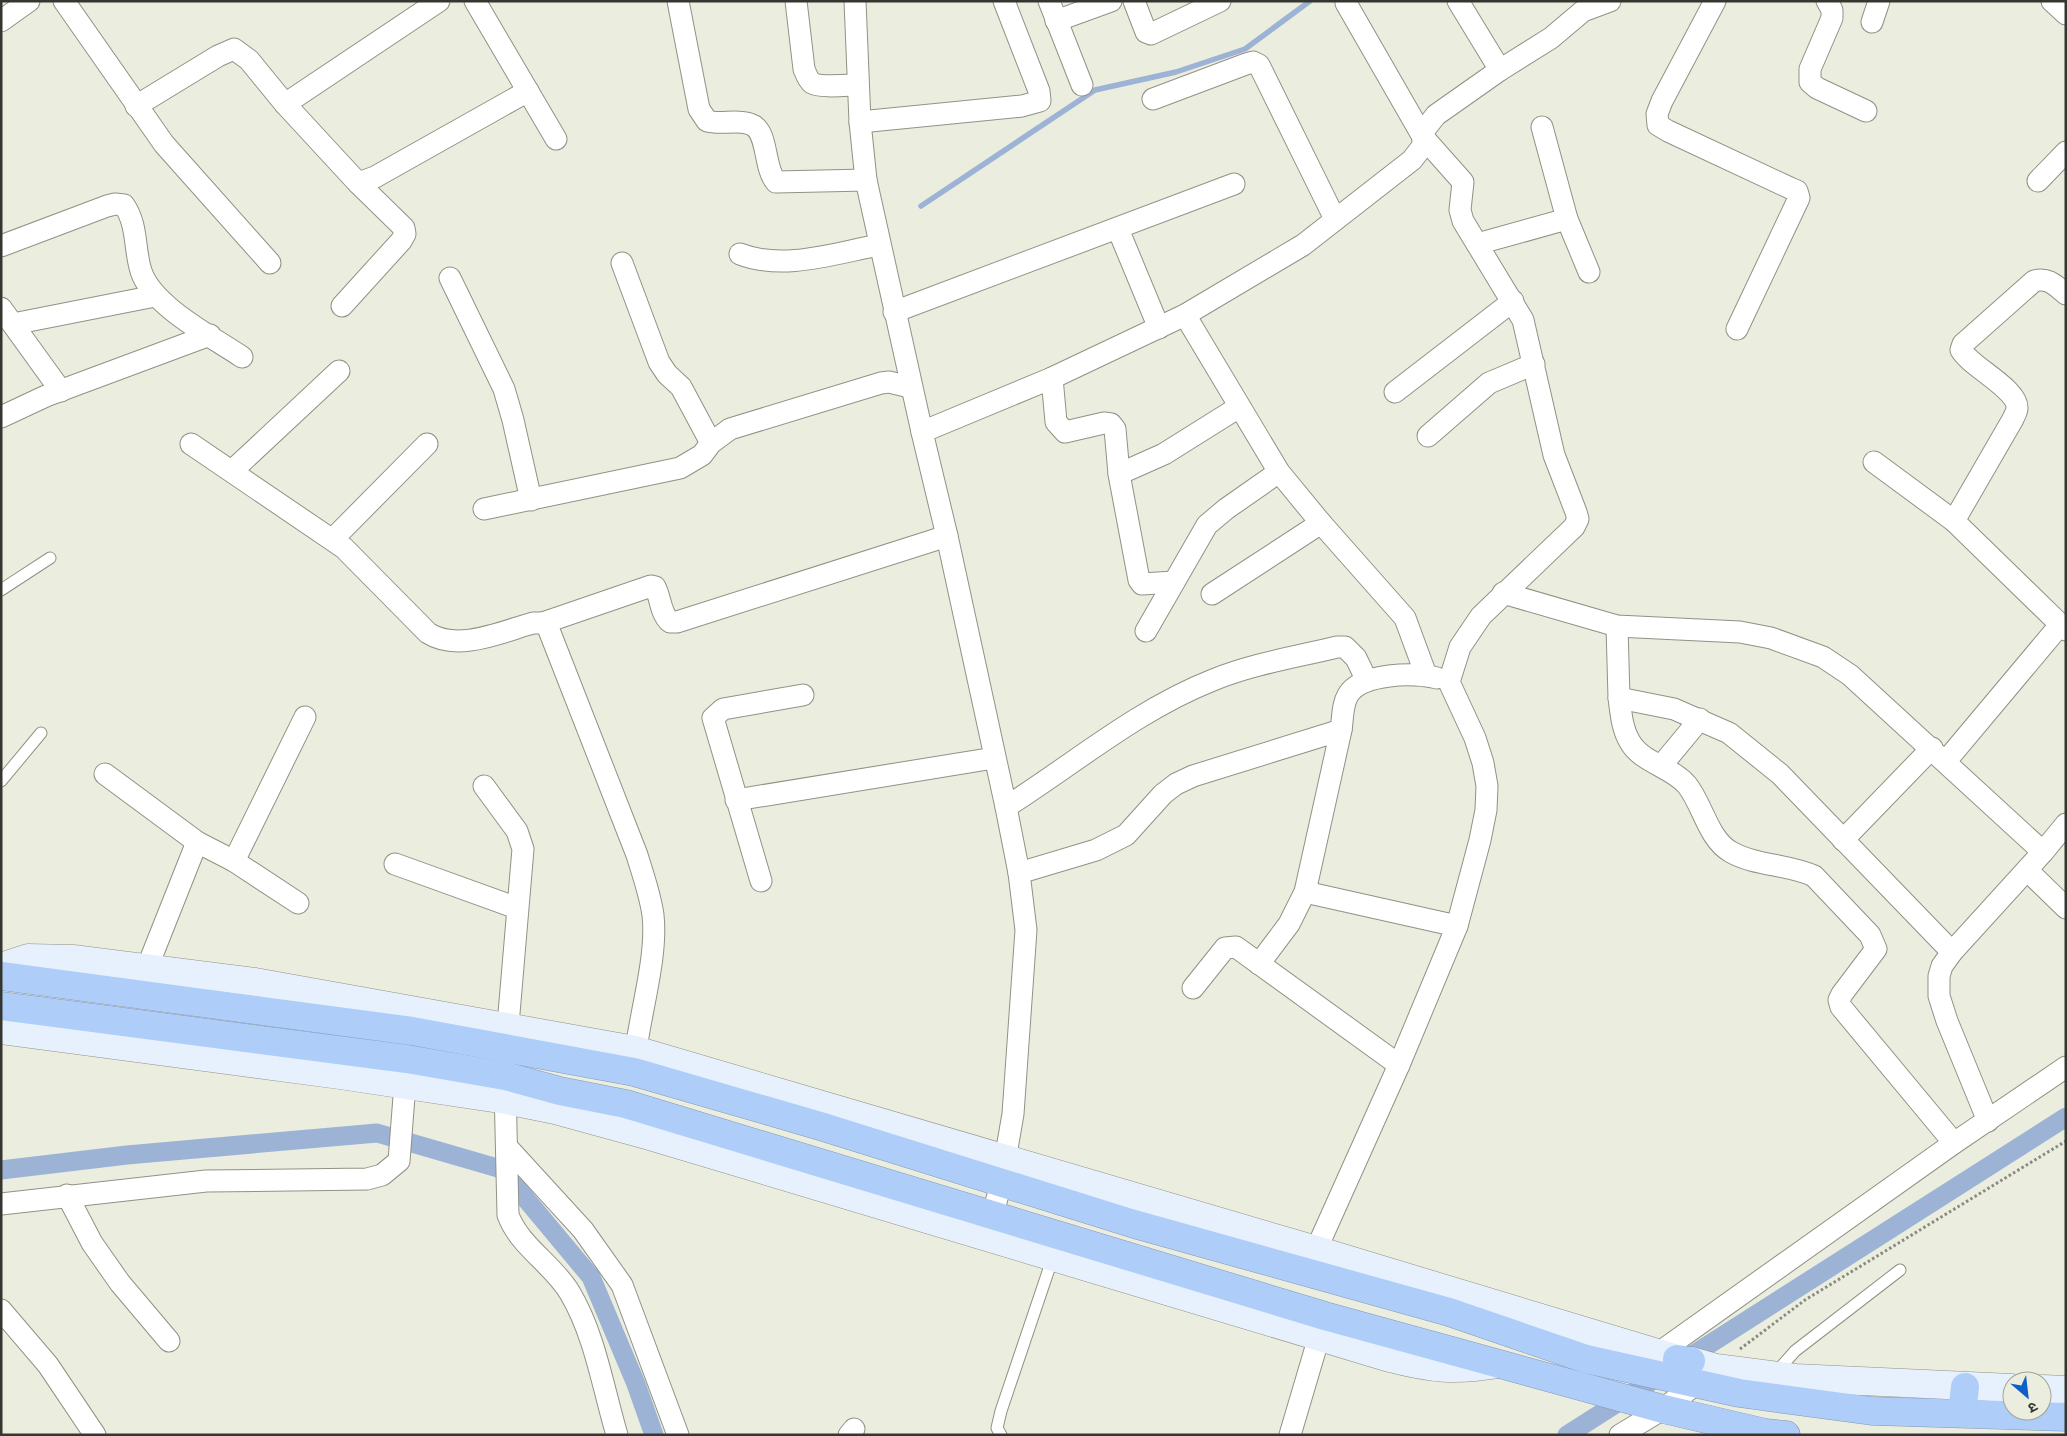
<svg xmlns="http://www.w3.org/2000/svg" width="2067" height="1436" viewBox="0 0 2067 1436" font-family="Manrope,'Noto Sans Devanagari',sans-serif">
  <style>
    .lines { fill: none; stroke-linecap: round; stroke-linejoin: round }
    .stream { stroke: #9cb3d6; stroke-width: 5.5 }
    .canal { stroke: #9cb3d6; stroke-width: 19 }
    .lane-casing { stroke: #909284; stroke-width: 13 }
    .street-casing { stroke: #909284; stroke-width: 23 }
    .secondary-casing { stroke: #909284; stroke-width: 29 }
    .highway-casing { stroke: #8498b3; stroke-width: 29 }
    .path { stroke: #898b80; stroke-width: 3; stroke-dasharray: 2.5 2.5; stroke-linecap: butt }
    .lane { stroke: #fff; stroke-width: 11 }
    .street { stroke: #fff; stroke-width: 21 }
    .secondary { stroke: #e7f0fd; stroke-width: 28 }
    .highway { stroke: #aecdf9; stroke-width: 28 }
  </style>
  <rect width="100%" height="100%" fill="#ebedde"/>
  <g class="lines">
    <path class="stream" d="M921 206 1095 90 1176 72 1245 49 1310 1"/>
    <g class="canal">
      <path d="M1 1170 127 1155 377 1133 501 1169 591 1277 636 1384 654 1435"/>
      <path d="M1567 1435 2066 1117"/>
    </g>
    <defs>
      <g id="lane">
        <path d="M1 590 50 558"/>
        <path d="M1 781 41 733"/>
        <path d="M1774 1375 1795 1351 1900 1270"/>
        <path d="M1001 1435 997 1428 1001 1411 1053 1257"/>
      </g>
      <g id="street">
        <path d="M64 1 164 144 270 263"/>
        <path d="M475 1 556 139"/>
        <path d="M678 1 699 109 707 121C721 125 736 119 750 124 769 130 763 167 776 182L866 180 922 432"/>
        <path d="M796 1 804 69C806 74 808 80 812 83 821 88 848 85 858 85"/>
        <path d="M855 1 860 122 866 180"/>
        <path d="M1049 1 1082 85"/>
        <path d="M1134 1 1146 32 1151 34 1220 1"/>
        <path d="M1458 1 1500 70"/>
        <path d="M1715 1 1662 101 1657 114 1658 125 1668 131 1790 188 1797 191 1799 198 1737 329"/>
        <path d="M1827 1 1832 10V18L1810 69V82L1817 88 1866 111"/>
        <path d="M2052 1 2066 14"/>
        <path d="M1 21 29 1"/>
        <path d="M1056 21 1111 1"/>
        <path d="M1872 22 1879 1"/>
        <path d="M1153 99 1246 64 1253 62 1259 65 1335 219"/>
        <path d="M285 104 439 1"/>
        <path d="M136 106 218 56 234 49 249 60 285 104 358 183 375 177 528 91"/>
        <path d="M860 122 1022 106 1040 101 1039 91 1004 1"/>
        <path d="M1542 127 1567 219"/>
        <path d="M2038 181 2066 152"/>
        <path d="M1118 229 1159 328"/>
        <path d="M1477 244 1567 219 1589 272"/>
        <path d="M1 246 107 206 115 204 124 205C138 225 134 249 141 271 152 306 211 336 242 357"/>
        <path d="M740 254C783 271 835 253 879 245"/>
        <path d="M622 263 659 362 667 374 681 387 711 443"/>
        <path d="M450 278 504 389 513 420 531 500"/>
        <path d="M342 306 401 241 405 234 404 228 358 183"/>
        <path d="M1 308 61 391"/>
        <path d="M894 312 1234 184"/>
        <path d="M1185 315 1279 472 1321 523 1405 618 1426 675"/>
        <path d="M13 324 155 296"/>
        <path d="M1052 378 1056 422 1065 432 1104 423 1111 424 1115 429 1119 474 1139 580 1142 584 1174 582"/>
        <path d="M1395 392 1513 301"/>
        <path d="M1 417 46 396 210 335"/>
        <path d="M1428 436 1489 383 1534 364"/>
        <path d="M191 444 344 548 428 633C458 652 501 632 533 623H543L547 625 637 855C643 875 650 894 653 915 658 959 638 1019 634 1065"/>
        <path d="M1874 462 1954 521 2066 630"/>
        <path d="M232 471 339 371"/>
        <path d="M1119 474 1164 454 1239 407"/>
        <path d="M484 509 680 468 702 455 711 443 730 429 881 383 889 382 910 387"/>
        <path d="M1954 521 2013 419C2014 416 2017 412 2017 408 2018 389 1971 367 1961 350L1963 344 2034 281C2048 277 2055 285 2066 294"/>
        <path d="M333 539 427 444"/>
        <path d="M1503 593 1617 626 1740 632 1771 638 1823 657 1850 675 2043 852 1952 952 1942 966 1939 976V996L1947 1021 1988 1121"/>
        <path d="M1212 594 1321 523"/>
        <path d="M543 623 651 586 655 587C661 598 660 613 670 622H677L947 536"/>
        <path d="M1617 626 1619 698 1674 709 1729 733 1780 774 1952 952"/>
        <path d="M1146 631 1207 525 1226 509 1279 472"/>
        <path d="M1619 698C1621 713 1622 729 1630 742 1642 763 1672 767 1687 785 1703 805 1708 839 1731 852 1756 866 1788 864 1814 876L1870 935 1876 949 1842 994 1839 1000 1841 1007 1954 1143"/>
        <path d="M1946 761 2060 625"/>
        <path d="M1661 766 1700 719"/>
        <path d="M105 774 197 842 147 968"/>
        <path d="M484 786 517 831 523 849 508 1025"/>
        <path d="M736 800 994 758"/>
        <path d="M1006 807C1074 764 1137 710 1213 680 1252 664 1296 657 1337 647H1345L1356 658 1367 681"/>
        <path d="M1843 840 1932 748"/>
        <path d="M197 842 234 861 298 903"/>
        <path d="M2043 852 2066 824"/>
        <path d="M234 861 305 717"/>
        <path d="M395 864 517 908"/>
        <path d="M2027 870 2066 908"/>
        <path d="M1019 873 1096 850 1126 835 1163 794 1176 784 1193 776 1341 730"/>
        <path d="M761 881 713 718 723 709 803 695"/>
        <path d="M1305 892 1457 926"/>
        <path d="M1259 964 1289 924 1305 892 1341 730C1343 718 1342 705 1348 695 1361 673 1415 672 1437 678"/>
        <path d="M1193 988 1225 948 1236 947 1399 1065"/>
        <path d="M505 1086 508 1215C520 1247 553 1264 570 1293 595 1335 603 1388 617 1435"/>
        <path d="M507 1147 583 1230 622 1285 678 1435"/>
        <path d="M67 1195 92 1243 120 1283 169 1341"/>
        <path d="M1 1204 206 1181 367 1179 382 1175 399 1161 406 1071"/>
        <path d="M993 1214 1001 1183 1013 1114 1026 930 1019 873 1006 807 947 536 922 432 1052 378 1185 315 1303 245 1412 160 1422 147 1425 129 1436 115 1500 70 1551 38 1583 11 1610 1"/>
        <path d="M1316 1250 1399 1065 1457 926 1480 840 1486 810 1487 786 1483 763 1475 738 1449 682 1460 647 1481 616 1574 527 1578 519 1576 512 1554 455 1523 320 1463 221 1460 210 1463 182 1423 137 1346 3"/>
        <path d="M1 1310 48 1365 95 1435"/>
        <path d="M1657 1354 1954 1143 2066 1067"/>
        <path d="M849 1435 854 1429"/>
        <path d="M1290 1435 1319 1337"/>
        <path d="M1620 1435 1663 1409 1704 1378"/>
      </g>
      <g id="secondary">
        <path d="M1 967 28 958 73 959 255 982 635 1050 1316 1250 1677 1359"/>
        <path d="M1 1030 340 1075 506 1100 555 1110 650 1136 1390 1358C1432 1369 1455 1371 1498 1364"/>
        <path d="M1691 1361 1716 1368 1795 1378 2012 1388"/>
        <path d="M2042 1389 2066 1390"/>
      </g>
      <g id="highway">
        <path d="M1 976 412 1031 634 1072 820 1126 1134 1224 1449 1312 1586 1359 1739 1393 1872 1411 2066 1417"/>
        <path d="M1 1006 407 1059 505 1076 560 1091 626 1104 1325 1316 1663 1409 1766 1433 1786 1435"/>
        <path d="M1677 1359 1691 1361"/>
        <path d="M1962 1413 1965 1387"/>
      </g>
    </defs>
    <use href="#lane" class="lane-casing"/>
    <use href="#street" class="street-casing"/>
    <use href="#secondary" class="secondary-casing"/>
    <use href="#highway" class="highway-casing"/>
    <path class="path" d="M1740 1349 1805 1300 2066 1141"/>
    <use href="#lane" class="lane"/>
    <use href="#street" class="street"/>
    <use href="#secondary" class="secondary"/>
    <use href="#highway" class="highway"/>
  </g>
  <rect width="2067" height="1436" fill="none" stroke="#353630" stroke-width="5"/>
  <g transform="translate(2027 1396) rotate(152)"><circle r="24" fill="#ebedde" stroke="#a2a498"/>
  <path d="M0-4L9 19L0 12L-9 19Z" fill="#0b60c9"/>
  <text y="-8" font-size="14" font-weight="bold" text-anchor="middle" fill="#353630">उ</text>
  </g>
</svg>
